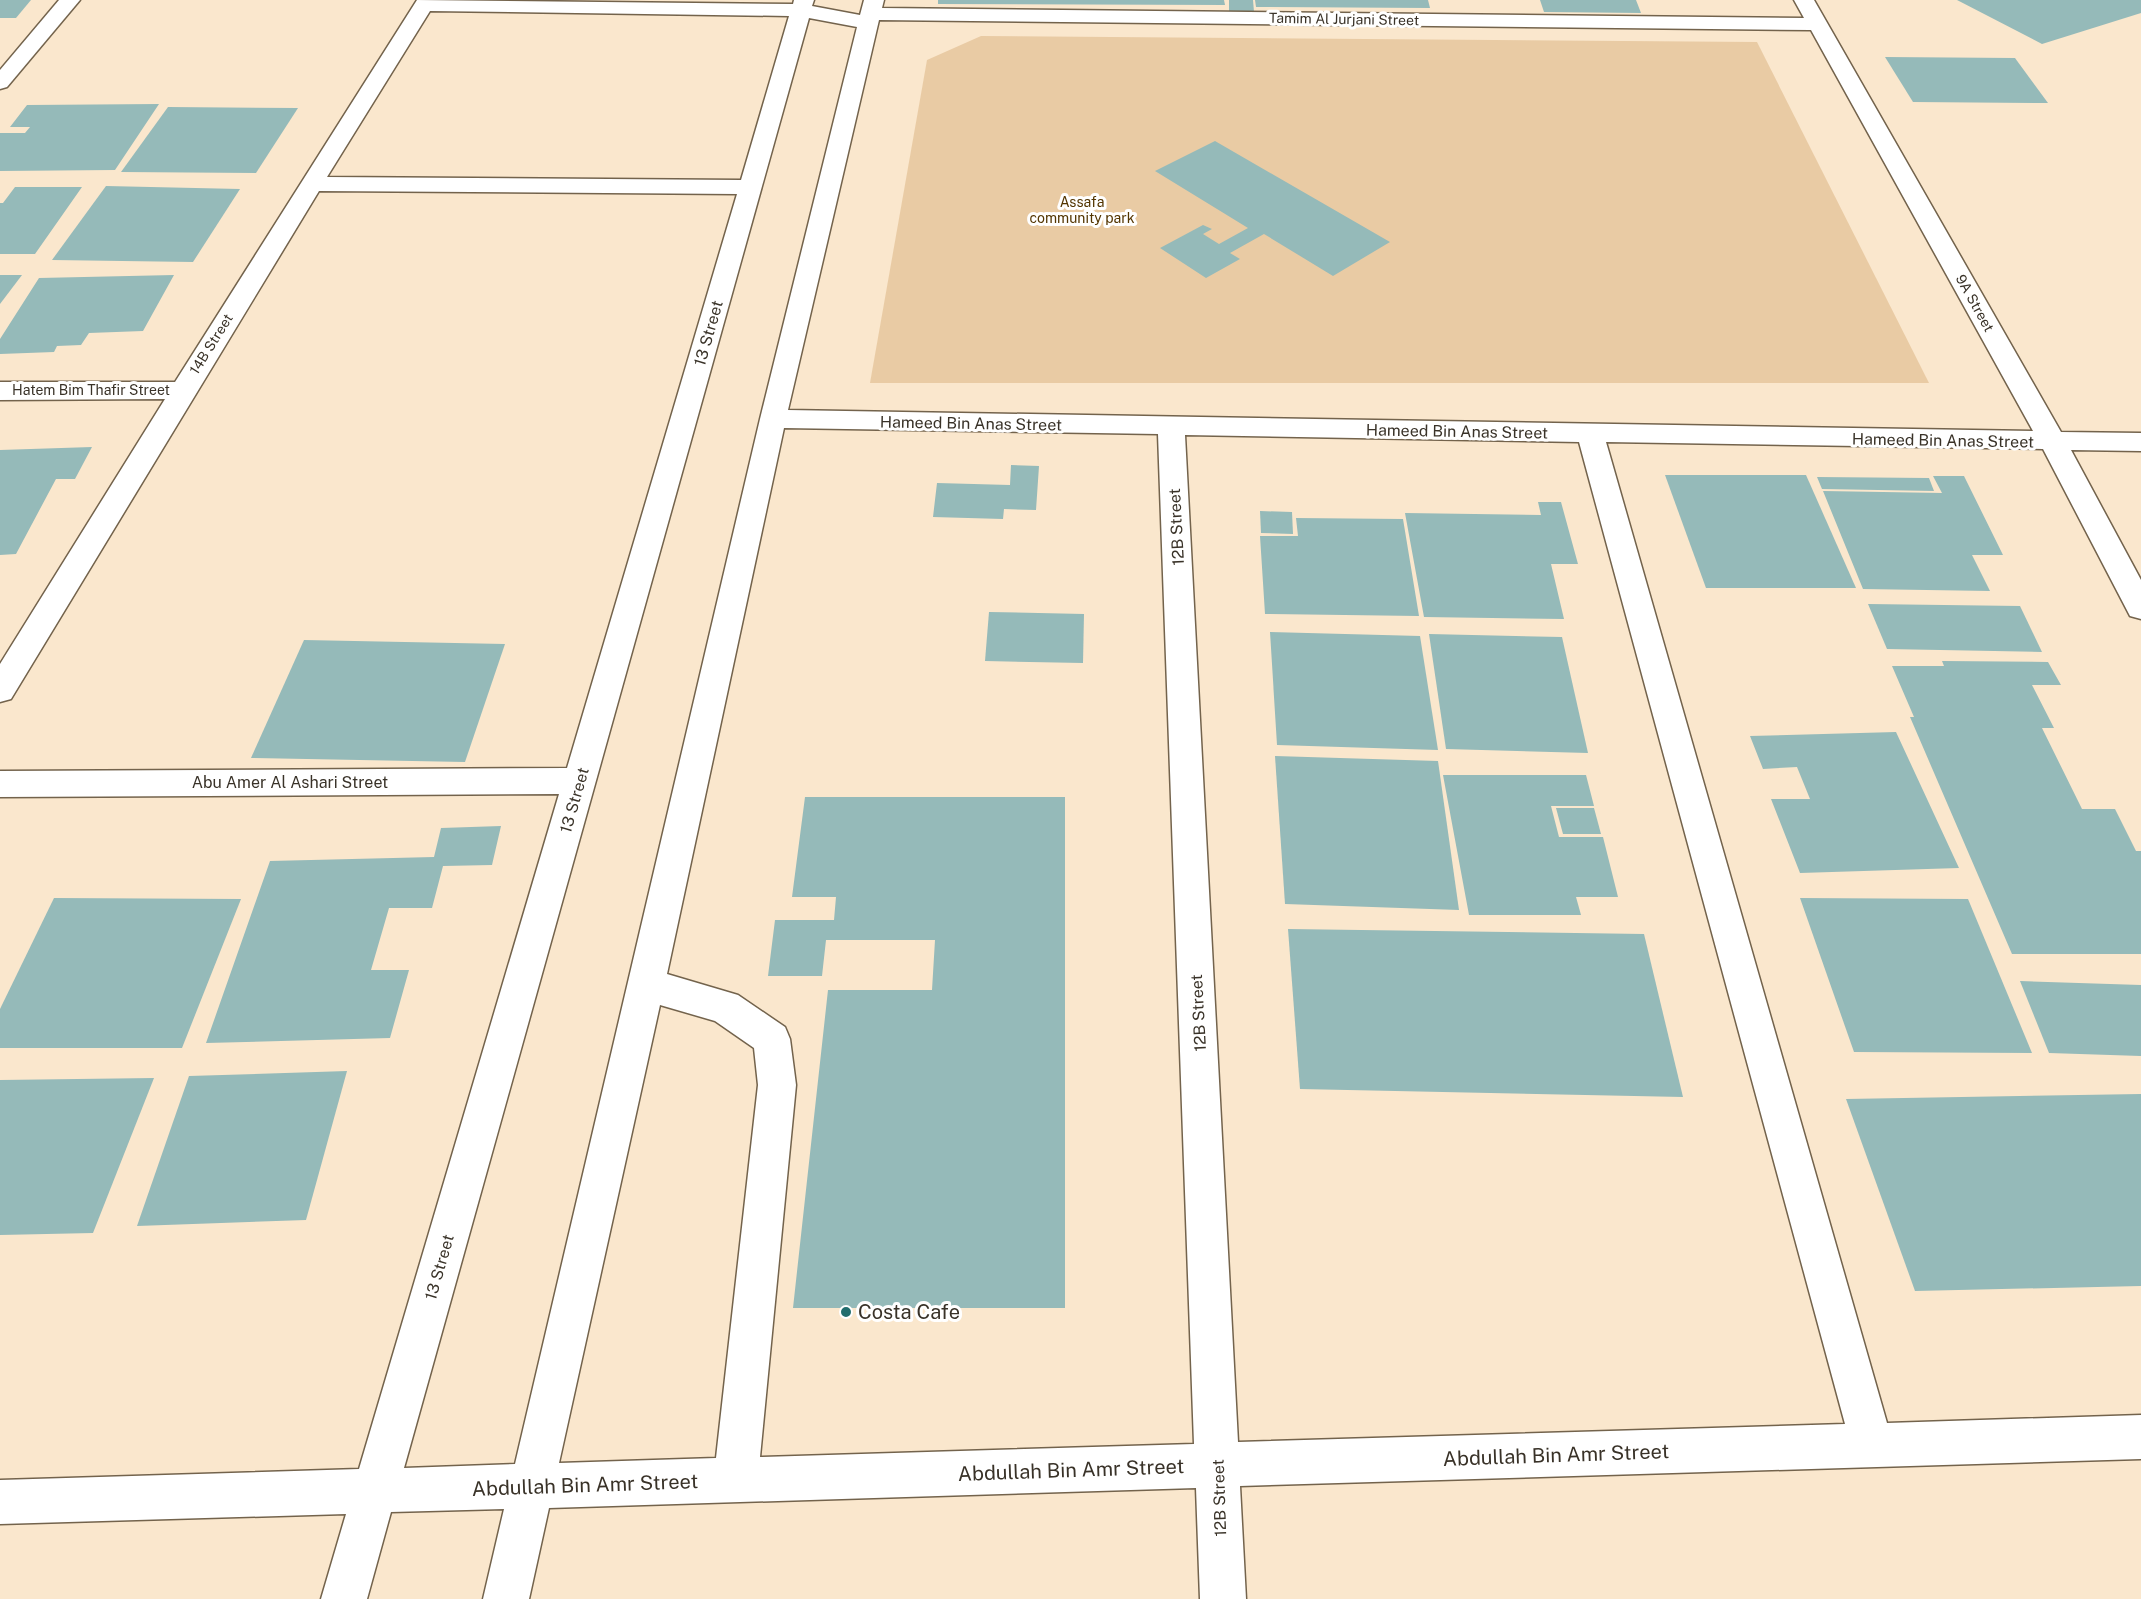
<svg xmlns="http://www.w3.org/2000/svg" width="2141" height="1599" viewBox="0 0 2141 1599" font-family="'Public Sans',sans-serif">
  <style>
    .green { fill: #e9cba4 }
    .building { fill: #95bab9 }
    .lines { fill: none; stroke-linecap: round; stroke-linejoin: round }
    .minor-casing { stroke: #73634c; stroke-width: 3 }
    .minor { fill: #fff; fill-rule: evenodd }
    .poi-dot { fill: #216d6d; stroke: #fff; stroke-width: 2 }
    .labels { text-anchor: middle; stroke-width: 6; stroke-linejoin: round; paint-order: stroke }
    .far-street-label { font-size: 14px; fill: #393228; stroke: #fff }
    .far-park-label { font-size: 14px; fill: #533500; stroke: #fff }
    .street-label { font-size: 16px; fill: #393228; stroke: #fff }
    .near-poi-label { font-size: 20px; fill: #393228; stroke: #fff; text-anchor: start }
    .near-street-label { font-size: 20px; fill: #393228; stroke: #fff }
  </style>
  <rect width="100%" height="100%" fill="#fae7cd"/>
  <path class="green" d="M981 36 1757 42 1929 383H870L927 60Z"/>
  <g class="building">
    <path d="M0 0H31L16 18H0Z"/>
    <path d="M938 0H1224L1225 5 938 4Z"/>
    <path d="M1229 0H1253L1254 12 1229 11Z"/>
    <path d="M1255 0H1428L1430 8 1256 7Z"/>
    <path d="M1540 0H1636L1641 13 1544 12Z"/>
    <path d="M1957 0H2141V13L2042 44Z"/>
    <path d="M1885 57 2015 58 2048 103 1913 102Z"/>
    <path d="M159 104 115 170 0 171V133H25L30 127H10L27 105Z"/>
    <path d="M168 107 298 108 256 173 121 172Z"/>
    <path d="M1215 141 1390 242 1333 276 1264 234 1230 253 1240 259 1206 278 1160 248 1203 225 1212 229 1203 234 1219 244 1248 228 1155 171Z"/>
    <path d="M106 186 240 189 193 262 52 260Z"/>
    <path d="M15 187H82L35 254H0V203H3Z"/>
    <path d="M0 275H22L0 304Z"/>
    <path d="M174 275 143 331 89 333 81 345 57 346 54 352 0 354V339L39 278Z"/>
    <path d="M92 447 75 479H56L16 554 0 555V450Z"/>
    <path d="M1011 465 1039 466 1036 510 1004 509 1003 519 933 517 937 483 1010 485Z"/>
    <path d="M1665 475H1806L1856 588H1706Z"/>
    <path d="M1933 476H1964L2003 555H1972L1990 591 1863 589 1823 491 1942 493Z"/>
    <path d="M1817 477 1929 478 1934 491 1822 489Z"/>
    <path d="M1538 502H1561L1578 564H1551L1564 619 1424 617 1405 513 1541 515Z"/>
    <path d="M1260 511 1292 512 1293 534 1261 533Z"/>
    <path d="M1296 518 1403 519 1419 616 1265 614 1260 536H1298Z"/>
    <path d="M1868 604 2020 606 2042 652 1887 649Z"/>
    <path d="M989 612 1084 614 1083 663 985 661Z"/>
    <path d="M1270 632 1420 636 1438 750 1277 745Z"/>
    <path d="M1429 634 1562 637 1588 753 1446 749Z"/>
    <path d="M304 640 505 644 465 762 251 758Z"/>
    <path d="M1942 661 2048 662 2061 685H2032L2054 728H2042L2082 809H2115L2136 851H2141V954H2012L1910 717H1914L1892 666H1944Z"/>
    <path d="M1896 732 1959 868 1800 873 1771 799H1810L1797 767 1763 769 1750 736Z"/>
    <path d="M1275 756 1438 761 1459 910 1285 904Z"/>
    <path d="M1443 775H1586L1594 806H1551L1559 837H1603L1618 897H1576L1581 915H1469Z"/>
    <path d="M805 797H1065V1308H793L828 990H932L935 940H826L822 976H768L775 920H834L836 897H792Z"/>
    <path d="M1556 808H1594L1601 834H1563Z"/>
    <path d="M501 826 492 865 443 866 432 908H389L371 970H409L390 1038 206 1043 270 861 434 857 441 828Z"/>
    <path d="M54 898 241 899 182 1048H0V1009Z"/>
    <path d="M1800 898 1968 899 2032 1053 1854 1052Z"/>
    <path d="M1288 929 1644 934 1683 1097 1300 1089Z"/>
    <path d="M2020 981 2141 985V1056L2049 1053Z"/>
    <path d="M347 1071 306 1220 137 1226 189 1076Z"/>
    <path d="M154 1078 93 1233 0 1235V1080Z"/>
    <path d="M2141 1094V1286L1915 1291 1846 1099Z"/>
  </g>
  <g class="lines">
    <defs>
      <g id="minor">
        <path d="M59 0H80L7 87 0 89V70Z"/>
        <path d="M417 0 793 4 794 0H814L812 6 860 15 864 0H884L882 8 1804 18 1794 0H1814L2061 432 2141 433V451L2071 450 2141 580V619L2130 616 2043 449 1606 442 1887 1423 2141 1415V1459L1240 1486 1246 1599H1200L1196 1488 549 1508 529 1599H483L504 1509 391 1512 367 1599H321L346 1514 0 1524V1480L359 1469 559 794 0 797V771L567 768 737 194 319 191 11 699 0 702V664L165 399 0 400V382H175ZM430 11 789 16 741 180 327 177ZM809 18 857 27 760 419 515 1464 404 1468ZM879 20 1811 30 2033 431 788 410ZM784 428 1158 434 1194 1444 760 1457 796 1085 790 1039 785 1027 738 995 667 974ZM1185 435 1579 442 1845 1424 1238 1442ZM660 1005 715 1021 754 1048 758 1085 716 1458 559 1463Z"/>
      </g>
    </defs>
    <use href="#minor" class="minor-casing"/>
    <use href="#minor" class="minor"/>
  </g>
  <circle class="poi-dot" cx="846" cy="1312" r="6"/>
  <g class="labels">
    <g class="far-street-label">
      <text transform="translate(1344 19) rotate(1)" y="5">Tamim Al Jurjani Street</text>
      <text transform="translate(1975 303) rotate(61)" y="5">9A Street</text>
      <text transform="translate(211 344) rotate(-58)" y="5">14B Street</text>
      <text x="91" y="395">Hatem Bim Thafir Street</text>
    </g>
    <g class="far-park-label">
      <text x="1082" y="207">Assafa<tspan x="1082" dy="16">community park</tspan></text>
    </g>
    <g class="street-label">
      <text transform="translate(708 333) rotate(-74)" y="6">13 Street</text>
      <text transform="translate(971 423) rotate(1)" y="6">Hameed Bin Anas Street</text>
      <text transform="translate(1457 431) rotate(1)" y="6">Hameed Bin Anas Street</text>
      <text transform="translate(1943 440) rotate(1)" y="6">Hameed Bin Anas Street</text>
      <text transform="translate(1176 527) rotate(-93)" y="6">12B Street</text>
      <text x="290" y="788">Abu Amer Al Ashari Street</text>
      <text transform="translate(574 800) rotate(-74)" y="6">13 Street</text>
      <text transform="translate(1198 1013) rotate(-93)" y="6">12B Street</text>
      <text transform="translate(439 1267) rotate(-74)" y="6">13 Street</text>
      <text transform="translate(1219 1498) rotate(-92)" y="6">12B Street</text>
    </g>
    <g class="near-poi-label">
      <text x="858" y="1319">Costa Cafe</text>
    </g>
    <g class="near-street-label">
      <text transform="translate(1556 1455) rotate(-2)" y="7">Abdullah Bin Amr Street</text>
      <text transform="translate(1071 1470) rotate(-2)" y="7">Abdullah Bin Amr Street</text>
      <text transform="translate(585 1485) rotate(-2)" y="7">Abdullah Bin Amr Street</text>
    </g>
  </g>
</svg>
